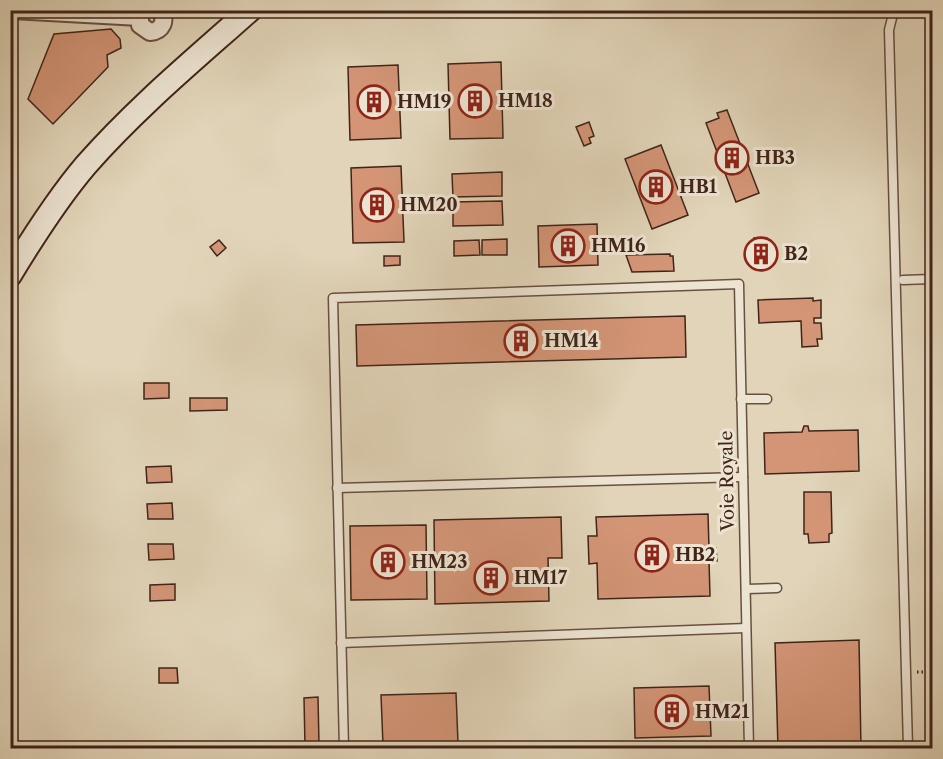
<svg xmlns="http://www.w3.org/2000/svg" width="943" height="759" viewBox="0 0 943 759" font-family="'Libre Caslon Text',serif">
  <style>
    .building { fill: #d39576; stroke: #402419; stroke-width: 1.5 }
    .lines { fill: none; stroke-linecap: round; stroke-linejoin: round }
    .service-casing { stroke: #685041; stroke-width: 11 }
    .minor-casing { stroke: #685041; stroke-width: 20 }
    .secondary-casing { stroke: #402419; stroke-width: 26 }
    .path { stroke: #402419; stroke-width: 3; stroke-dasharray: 1.5 3; stroke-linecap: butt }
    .service { stroke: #ece3d1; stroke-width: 8 }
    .minor { stroke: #ece3d1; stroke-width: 16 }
    .secondary { stroke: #ece3d1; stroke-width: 22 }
    .labels { text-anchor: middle; stroke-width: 6; stroke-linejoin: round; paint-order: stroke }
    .poi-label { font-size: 18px; font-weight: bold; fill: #402419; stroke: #ece3d1; text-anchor: start }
    .street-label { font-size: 18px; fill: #402419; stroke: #ece3d1 }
  </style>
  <rect width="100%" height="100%" fill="#e1d4b8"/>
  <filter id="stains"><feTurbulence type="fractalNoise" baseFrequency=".00333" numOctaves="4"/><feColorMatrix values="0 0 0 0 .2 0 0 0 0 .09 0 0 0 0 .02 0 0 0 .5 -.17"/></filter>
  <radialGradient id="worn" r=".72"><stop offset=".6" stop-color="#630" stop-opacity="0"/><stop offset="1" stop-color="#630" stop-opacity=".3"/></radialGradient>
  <g class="building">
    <path d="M111 29 120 39 121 48 107 55 108 67 53 124 28 99 54 34Z"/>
    <path d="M501 62 503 138 450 139 448 64Z"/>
    <path d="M398 65 401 138 350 140 348 67Z"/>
    <path d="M727 110 759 193 736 202 706 123 719 118 717 113Z"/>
    <path d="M589 122 594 136 589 138 591 143 584 146 576 127Z"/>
    <path d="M661 145 688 215 652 229 625 159Z"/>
    <path d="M401 166 404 242 353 243 351 168Z"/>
    <path d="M502 172V196L453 197 452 174Z"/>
    <path d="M502 201 503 225 453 226V202Z"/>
    <path d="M597 224 598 265 539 267 538 226Z"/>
    <path d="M754 238H767L768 245 765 239H757V243L755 245Z"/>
    <path d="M507 239V255H482V240Z"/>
    <path d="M757 239H765V243L769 247 771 252 767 260V268L757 269V260L753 256 752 252 757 243Z"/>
    <path d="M219 240 226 248 217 256 210 247Z"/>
    <path d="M479 240 480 255 454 256V241Z"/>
    <path d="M670 254V256H673L674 271 632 272 626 255Z"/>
    <path d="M384 256H400V265L384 266Z"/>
    <path d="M813 298V301L821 300V318H814V323H821L822 339H817L818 346 802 347 801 321 759 323 758 300Z"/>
    <path d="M685 316 686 357 357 366 356 325Z"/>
    <path d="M144 383H169V398L144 399Z"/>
    <path d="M190 398H227V410L190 411Z"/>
    <path d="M804 426H808L809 431 858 430 859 471 765 474 764 433 802 432Z"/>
    <path d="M171 466 172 482 147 483 146 467Z"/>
    <path d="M804 492H831L832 533 829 534V542L809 543 808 534H804Z"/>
    <path d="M172 503 173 519H148L147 504Z"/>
    <path d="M708 514 709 548H716L717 561H709L710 596 598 599 597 563 589 564 588 536H597L596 517Z"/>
    <path d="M561 517 562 558H548L549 601 435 604 434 520Z"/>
    <path d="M426 525 427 599 351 600 350 526Z"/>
    <path d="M148 544H173L174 559 149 560Z"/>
    <path d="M175 584V600L150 601V585Z"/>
    <path d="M859 640 861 748H778L775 643Z"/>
    <path d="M159 668H177L178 683H159Z"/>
    <path d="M709 686 711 736 635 738 634 688Z"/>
    <path d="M456 693 458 743 383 745 381 695Z"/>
    <path d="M318 697 319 745 305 746 304 698Z"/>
  </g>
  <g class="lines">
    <defs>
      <g id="service">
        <path d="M894 10 889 30 908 748"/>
        <path d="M903 280 932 279"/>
        <path d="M741 399H767"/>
        <path d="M337 488 743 477"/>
        <path d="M746 589 777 588"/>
        <path d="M341 643 746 628"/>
        <path d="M344 748 333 298 739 284 749 748"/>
      </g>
      <g id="minor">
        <path d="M12 10 140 17"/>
        <path d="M144 10 140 17V25L150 32C162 31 168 20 159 10"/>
      </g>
      <path id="secondary" d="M10 275C33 237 57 199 86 165 136 108 194 60 250 10"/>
    </defs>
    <use href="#service" class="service-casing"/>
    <use href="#minor" class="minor-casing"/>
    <use href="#secondary" class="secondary-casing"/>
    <g class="path">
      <path d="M10 302 15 292"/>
      <path d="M917 672H932"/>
    </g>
    <use href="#service" class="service"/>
    <use href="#minor" class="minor"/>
    <use href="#secondary" class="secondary"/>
  </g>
  <defs>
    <symbol id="building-ring" viewBox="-11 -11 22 22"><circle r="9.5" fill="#ece3d1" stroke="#8f2418" stroke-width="1.5"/><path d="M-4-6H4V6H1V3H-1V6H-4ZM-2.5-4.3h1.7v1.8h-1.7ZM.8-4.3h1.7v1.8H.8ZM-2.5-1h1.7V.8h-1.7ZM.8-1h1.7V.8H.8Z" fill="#8f2418"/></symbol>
  </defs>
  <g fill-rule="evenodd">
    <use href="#building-ring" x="456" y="82" width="38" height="38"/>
    <use href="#building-ring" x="355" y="83" width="38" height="38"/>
    <use href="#building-ring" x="713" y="139" width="38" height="38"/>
    <use href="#building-ring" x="637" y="168" width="38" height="38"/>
    <use href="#building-ring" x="358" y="186" width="38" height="38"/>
    <use href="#building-ring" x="549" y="227" width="38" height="38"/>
    <use href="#building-ring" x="742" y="235" width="38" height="38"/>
    <use href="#building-ring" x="502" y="322" width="38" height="38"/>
    <use href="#building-ring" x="633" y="536" width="38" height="38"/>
    <use href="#building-ring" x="369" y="543" width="38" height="38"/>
    <use href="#building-ring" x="472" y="559" width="38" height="38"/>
    <use href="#building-ring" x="653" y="693" width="38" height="38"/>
  </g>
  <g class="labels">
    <g class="poi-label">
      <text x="498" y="107">HM18</text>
      <text x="397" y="108">HM19</text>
      <text x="755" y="164">HB3</text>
      <text x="679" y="193">HB1</text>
      <text x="400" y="211">HM20</text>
      <text x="591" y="252">HM16</text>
      <text x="784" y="260">B2</text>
      <text x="544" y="347">HM14</text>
      <text x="675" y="561">HB2</text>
      <text x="411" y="568">HM23</text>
      <text x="514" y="584">HM17</text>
      <text x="695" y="718">HM21</text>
    </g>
    <g class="street-label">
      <text transform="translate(727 481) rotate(-91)" y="6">Voie Royale</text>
    </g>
  </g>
  <rect width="943" height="759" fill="none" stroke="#e1d4b8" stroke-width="36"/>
  <rect x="12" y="12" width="919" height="735" fill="none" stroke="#402419" stroke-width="3"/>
  <rect x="18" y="18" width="907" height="723" fill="none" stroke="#402419" stroke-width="1.5"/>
  <rect width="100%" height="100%" filter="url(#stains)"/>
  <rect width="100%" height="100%" fill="url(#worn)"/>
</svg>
